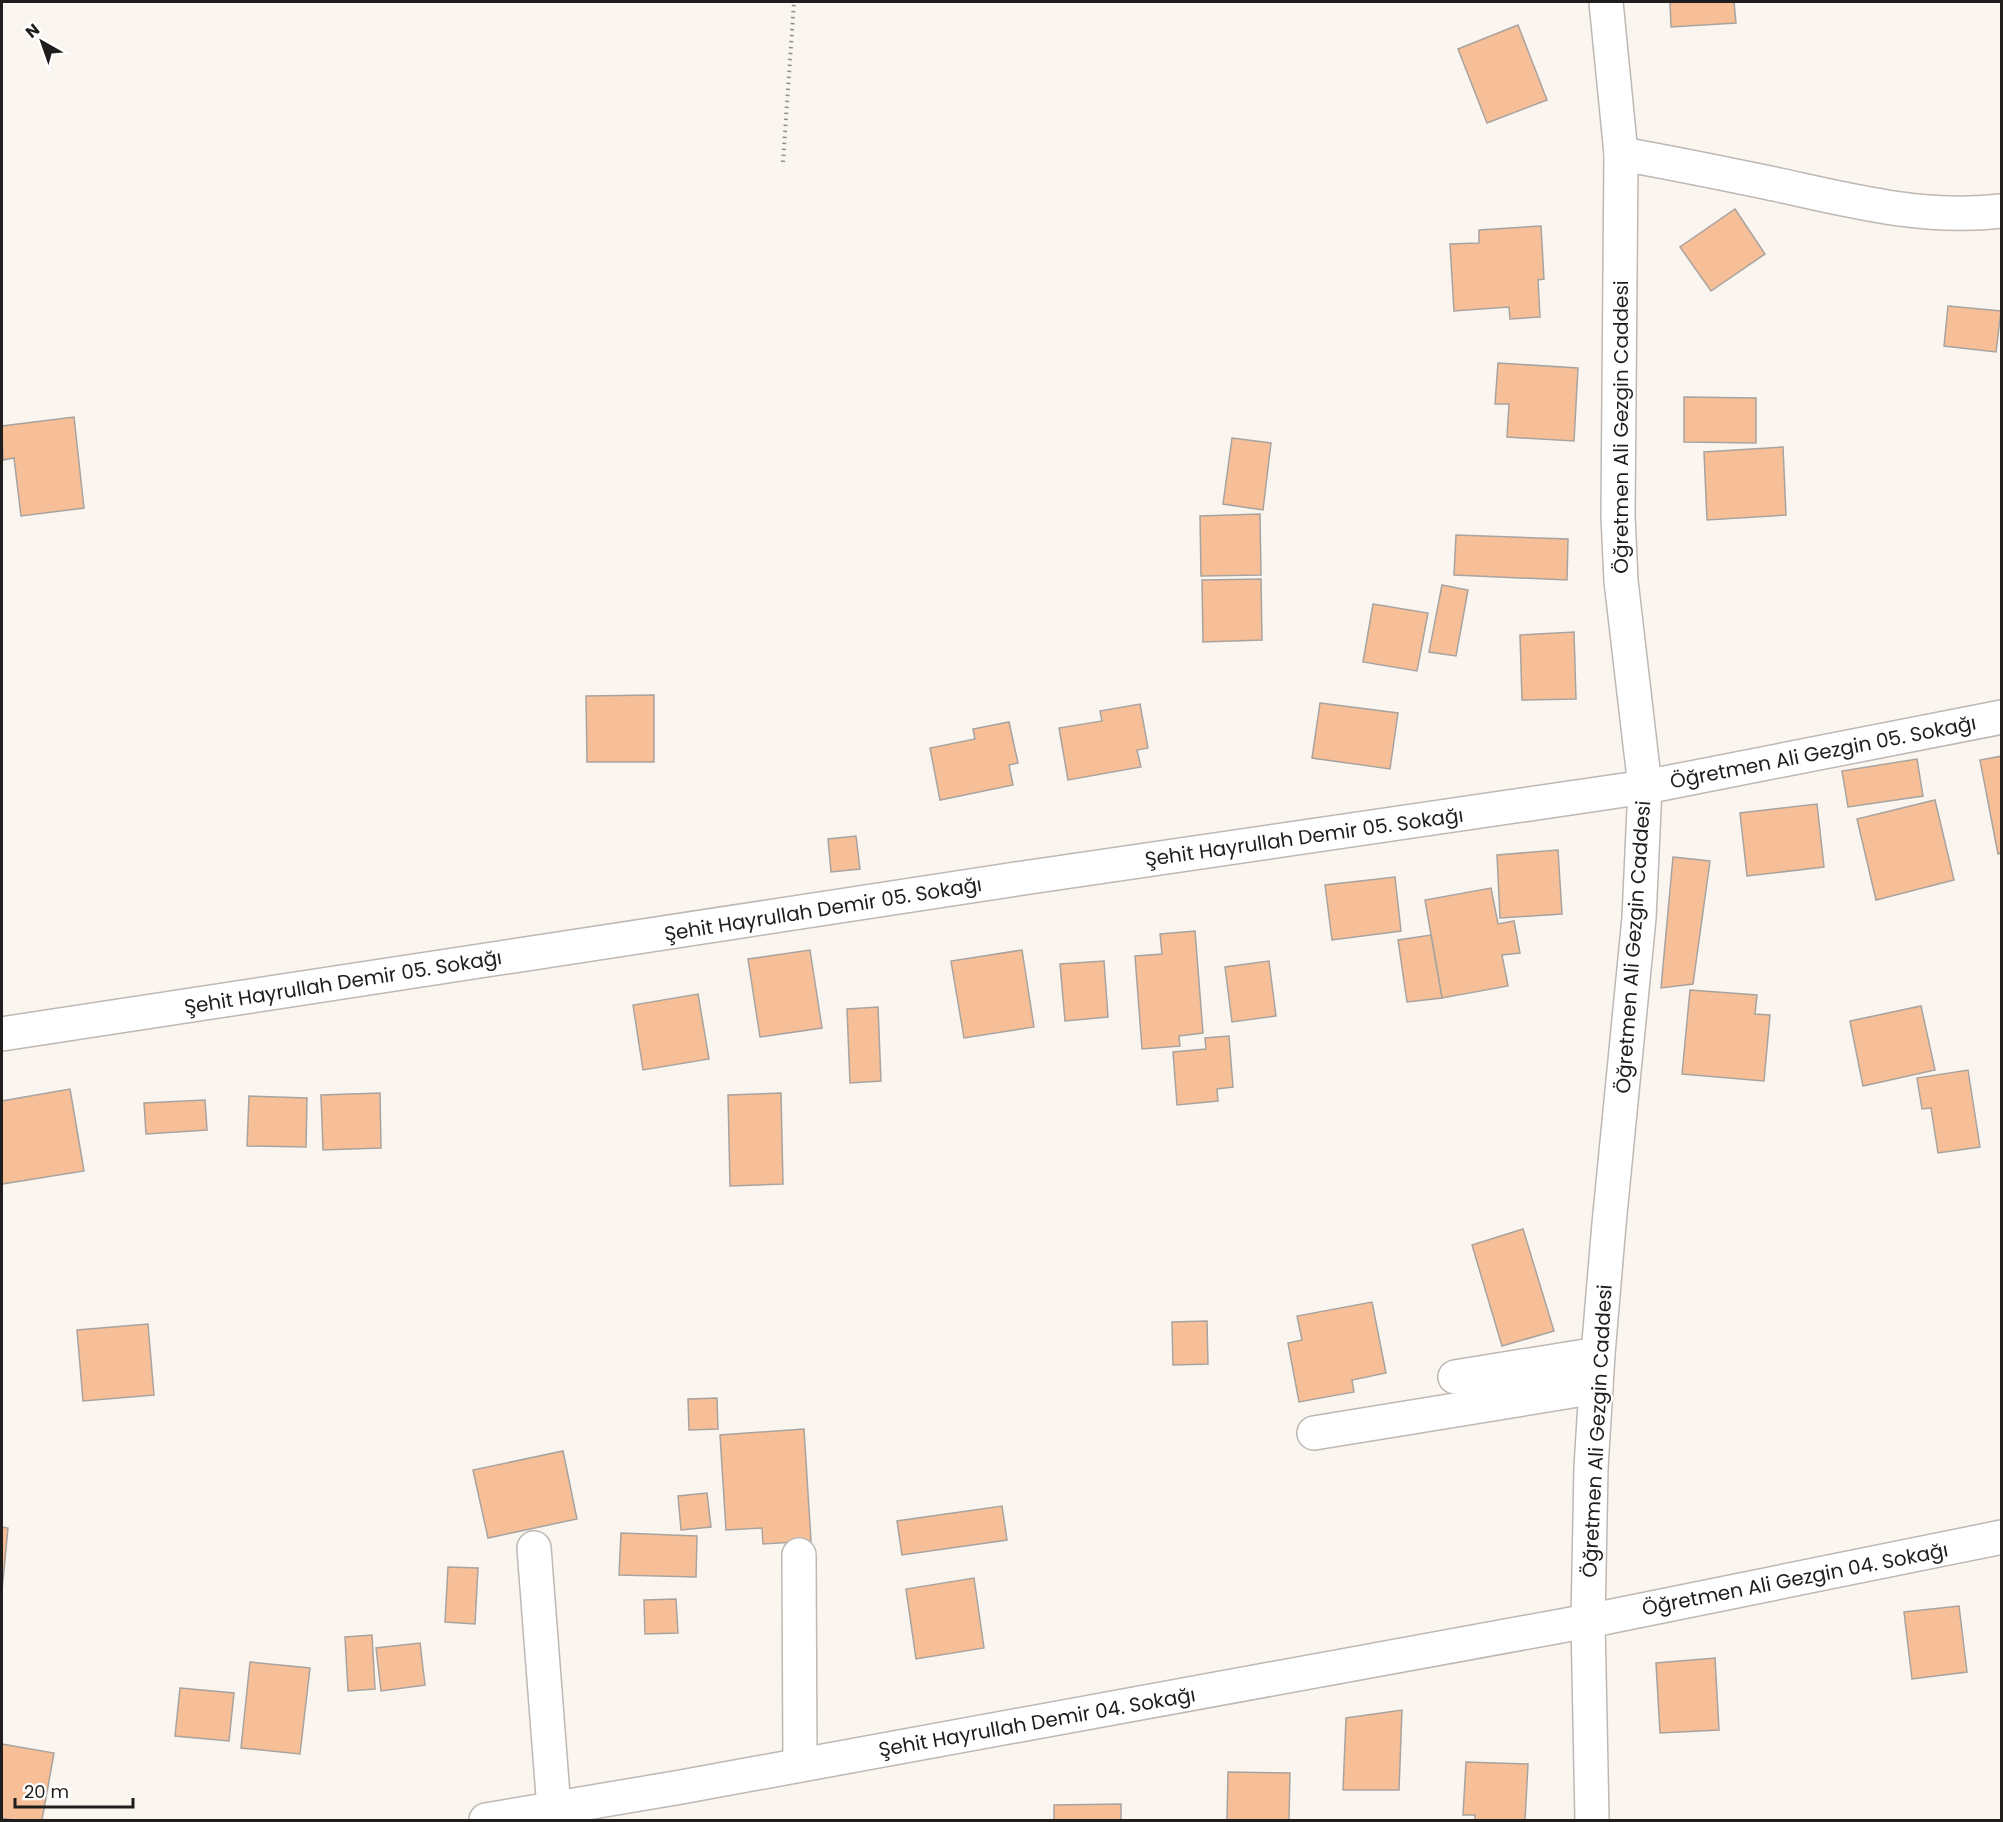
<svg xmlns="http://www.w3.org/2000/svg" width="2003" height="1822" viewBox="0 0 2003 1822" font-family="Poppins,sans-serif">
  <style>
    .building { fill: #f6bf97; stroke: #a9a39f; stroke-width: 1.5 }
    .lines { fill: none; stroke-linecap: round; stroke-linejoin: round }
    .minor-casing { stroke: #beb8b4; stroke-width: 36 }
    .path { stroke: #928e8a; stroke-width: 4; stroke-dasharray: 1.5 4.5; stroke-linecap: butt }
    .minor { stroke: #fff; stroke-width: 33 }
    .labels { text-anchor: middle; stroke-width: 4.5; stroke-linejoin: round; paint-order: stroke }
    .street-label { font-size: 20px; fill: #201e1c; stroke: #fff }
  </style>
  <rect width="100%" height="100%" fill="#fbf5f0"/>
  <g class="building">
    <path d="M1670 2H1734L1736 23 1671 27Z"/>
    <path d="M1518 25 1547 100 1487 123 1458 49Z"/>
    <path d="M1735 209 1765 254 1711 291 1680 247Z"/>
    <path d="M1541 226 1544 279 1538 280 1540 317 1510 319 1509 307 1454 311 1450 244 1479 243V230Z"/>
    <path d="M1948 306 2001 311 1996 352 1944 346Z"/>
    <path d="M1498 363 1578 368 1574 441 1507 437 1509 404H1495Z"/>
    <path d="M1684 397 1756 398V443L1684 442Z"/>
    <path d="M74 417 84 508 21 516 14 458 3 460 2 426Z"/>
    <path d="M1232 438 1271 443 1263 510 1223 504Z"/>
    <path d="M1783 447 1786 515 1707 520 1704 452Z"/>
    <path d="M1260 514 1261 575 1201 576 1200 516Z"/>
    <path d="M1456 535 1568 539 1567 580 1454 575Z"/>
    <path d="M1261 579 1262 640 1203 642 1202 580Z"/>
    <path d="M1442 585 1468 590 1456 656 1429 652Z"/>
    <path d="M1373 604 1428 613 1417 671 1363 662Z"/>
    <path d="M1574 632 1576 699 1522 700 1520 635Z"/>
    <path d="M654 695V762H587L586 696Z"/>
    <path d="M1320 703 1398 713 1390 769 1312 758Z"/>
    <path d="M1140 704 1148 748 1137 750 1141 767 1068 780 1059 728 1102 721 1100 711Z"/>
    <path d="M1009 722 1018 763 1009 765 1013 785 940 800 930 748 975 739 973 729Z"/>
    <path d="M2002 756V853L1998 854 1980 760Z"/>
    <path d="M1917 759 1923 796 1848 807 1842 771Z"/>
    <path d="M1935 800 1954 880 1876 900 1857 819Z"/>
    <path d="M1817 804 1824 867 1747 876 1740 813Z"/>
    <path d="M856 836 860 869 831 872 828 839Z"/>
    <path d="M1558 850 1562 914 1500 918 1497 855Z"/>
    <path d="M1673 857 1710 861 1693 984 1661 988Z"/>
    <path d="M1395 877 1401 931 1332 940 1325 885Z"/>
    <path d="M1491 888 1498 924 1514 921 1520 953 1502 955 1508 986 1442 998 1425 900Z"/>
    <path d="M1195 931 1203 1033 1179 1036 1180 1046 1142 1049 1135 956 1162 954 1160 934Z"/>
    <path d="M1431 935 1442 998 1407 1002 1398 940Z"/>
    <path d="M810 950 822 1028 760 1037 748 959Z"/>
    <path d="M1022 950 1034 1027 964 1038 951 961Z"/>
    <path d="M1104 961 1108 1017 1065 1021 1060 964Z"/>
    <path d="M1269 961 1276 1016 1232 1022 1225 967Z"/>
    <path d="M1690 990 1757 995 1755 1014 1770 1015 1764 1081 1682 1074Z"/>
    <path d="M698 994 709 1059 643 1070 633 1005Z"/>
    <path d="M1921 1006 1935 1070 1863 1086 1850 1021Z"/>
    <path d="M878 1007 881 1081 850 1083 847 1009Z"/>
    <path d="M1229 1036 1233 1087 1217 1089 1218 1101 1177 1105 1173 1052 1206 1049 1205 1038Z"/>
    <path d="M1968 1070 1980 1147 1938 1153 1931 1108 1922 1109 1917 1078Z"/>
    <path d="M70 1089 84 1171 2 1184V1101Z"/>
    <path d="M380 1093 381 1148 323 1150 321 1095Z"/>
    <path d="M781 1093 783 1184 730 1186 728 1095Z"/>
    <path d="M249 1096 307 1098 306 1147 247 1146Z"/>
    <path d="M205 1100 207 1130 146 1134 144 1103Z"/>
    <path d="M1523 1229 1554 1331 1502 1346 1472 1245Z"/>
    <path d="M1372 1302 1386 1373 1352 1380 1354 1392 1299 1402 1288 1343 1302 1340 1297 1316Z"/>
    <path d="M1207 1321 1208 1364 1173 1365 1172 1322Z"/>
    <path d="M148 1324 154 1395 83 1401 77 1330Z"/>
    <path d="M717 1398 718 1429 689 1430 688 1399Z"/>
    <path d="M804 1429 811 1541 763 1544 762 1528 726 1530 720 1435Z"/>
    <path d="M563 1451 577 1519 488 1538 473 1470Z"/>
    <path d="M707 1493 711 1527 681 1530 678 1496Z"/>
    <path d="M1002 1506 1007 1540 902 1555 897 1521Z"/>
    <path d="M2 1527 8 1528 2 1590Z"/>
    <path d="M621 1533 697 1536 696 1577 619 1575Z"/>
    <path d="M448 1567 478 1568 475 1624 445 1622Z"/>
    <path d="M974 1578 984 1648 916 1659 906 1589Z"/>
    <path d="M676 1599 678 1633 645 1634 644 1600Z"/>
    <path d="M1959 1606 1967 1672 1912 1679 1904 1612Z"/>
    <path d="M372 1635 375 1689 348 1691 345 1637Z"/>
    <path d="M420 1643 425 1685 381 1691 376 1648Z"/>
    <path d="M1715 1658 1719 1730 1660 1733 1656 1663Z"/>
    <path d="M250 1662 310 1668 300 1754 241 1748Z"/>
    <path d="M180 1688 234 1693 229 1741 175 1736Z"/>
    <path d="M1402 1710 1399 1790H1343L1346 1718Z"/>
    <path d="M2 1744 54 1753 42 1820H14L2 1818Z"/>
    <path d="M1466 1762 1528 1764 1525 1820H1475V1815H1463Z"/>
    <path d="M1228 1772 1290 1773 1289 1820H1227Z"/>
    <path d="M1121 1804V1820H1054V1805Z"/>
  </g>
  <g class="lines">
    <defs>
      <g id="minor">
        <path d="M1621 154C1674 163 1726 174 1779 185 1852 201 1926 220 2002 211"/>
        <path d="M2 1034 1023 878 1645 787 2002 717"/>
        <path d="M1455 1377 1598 1354"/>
        <path d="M1314 1433 1596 1387"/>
        <path d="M534 1548 554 1809"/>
        <path d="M799 1555 800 1765"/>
        <path d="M486 1820 681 1787 1588 1621 2002 1537"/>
        <path d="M1592 1820 1588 1621 1591 1468 1598 1354 1609 1224 1639 918 1645 787 1621 581 1618 516 1621 154 1606 2"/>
      </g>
    </defs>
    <use href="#minor" class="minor-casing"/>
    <path class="path" d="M783 162 794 2"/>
    <use href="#minor" class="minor"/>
  </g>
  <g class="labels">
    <g class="street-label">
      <text transform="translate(1621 427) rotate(-90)" y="7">Öğretmen Ali Gezgin Caddesi</text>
      <text transform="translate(1823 752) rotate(-11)" y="7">Öğretmen Ali Gezgin 05. Sokağı</text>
      <text transform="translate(1304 837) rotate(-8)" y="7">Şehit Hayrullah Demir 05. Sokağı</text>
      <text transform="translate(823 909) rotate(-9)" y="7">Şehit Hayrullah Demir 05. Sokağı</text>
      <text transform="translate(1633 947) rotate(-86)" y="7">Öğretmen Ali Gezgin Caddesi</text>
      <text transform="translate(343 982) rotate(-9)" y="7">Şehit Hayrullah Demir 05. Sokağı</text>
      <text transform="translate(1597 1431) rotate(-87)" y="7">Öğretmen Ali Gezgin Caddesi</text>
      <text transform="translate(1795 1579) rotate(-11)" y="7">Öğretmen Ali Gezgin 04. Sokağı</text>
      <text transform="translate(1037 1722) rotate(-10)" y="7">Şehit Hayrullah Demir 04. Sokağı</text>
    </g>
  </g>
  <rect width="2003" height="1822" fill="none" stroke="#201e1c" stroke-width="6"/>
  <g transform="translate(42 42) rotate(320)" stroke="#ffffff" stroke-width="4.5" paint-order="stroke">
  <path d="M0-4.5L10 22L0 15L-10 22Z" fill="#201e1c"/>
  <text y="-9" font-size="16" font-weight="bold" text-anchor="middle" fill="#201e1c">N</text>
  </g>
  <path d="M15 1798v9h118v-9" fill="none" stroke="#201e1c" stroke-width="3"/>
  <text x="24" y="1798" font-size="18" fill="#201e1c" stroke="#ffffff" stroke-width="4.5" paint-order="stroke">20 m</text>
</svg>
